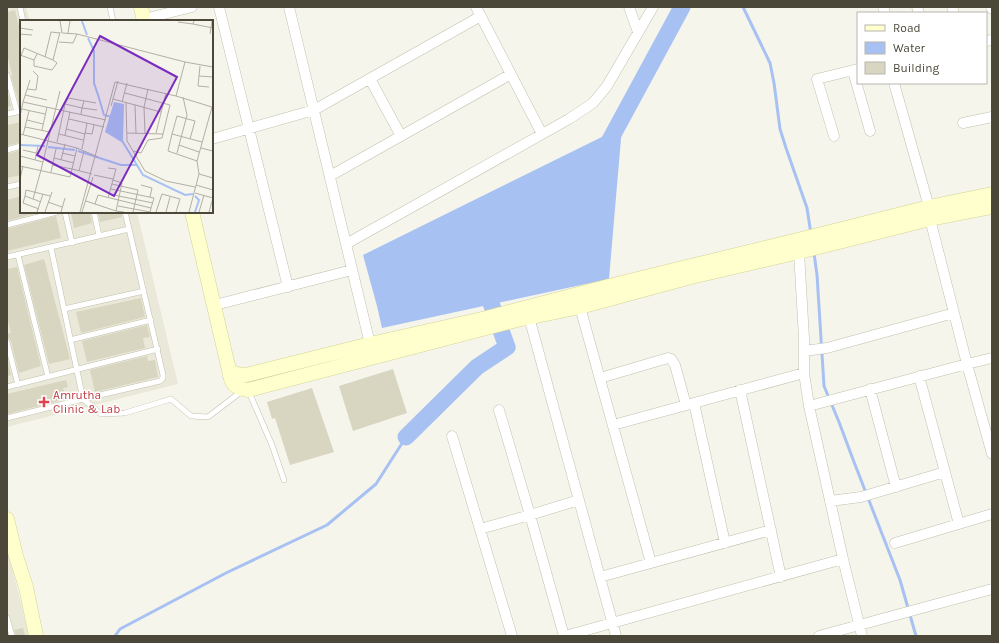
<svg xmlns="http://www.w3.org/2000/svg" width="999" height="643" viewBox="0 0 999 643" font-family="Karla,sans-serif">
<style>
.residential{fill:#eae9d9}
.water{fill:#a8c1f3}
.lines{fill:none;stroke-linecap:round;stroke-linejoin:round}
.stream{stroke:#a8c1f3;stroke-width:3}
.river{stroke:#a8c1f3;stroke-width:17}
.building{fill:#d8d5c0}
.lane-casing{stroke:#c2c0ad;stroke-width:6}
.street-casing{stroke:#c2c0ad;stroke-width:11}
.secondary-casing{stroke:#d3d398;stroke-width:15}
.lane{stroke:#fff;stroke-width:5}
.street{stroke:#fff;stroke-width:10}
.secondary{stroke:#feffcc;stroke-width:14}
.health-dot{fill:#e0444e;stroke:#fff;stroke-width:1.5}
.labels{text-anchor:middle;stroke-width:3;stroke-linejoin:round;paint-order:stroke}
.health-label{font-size:12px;fill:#be3a42;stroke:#fff;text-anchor:start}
.inset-river{fill:none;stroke:#a8c1f3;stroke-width:2}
.inset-road{fill:none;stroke:#b2b0a4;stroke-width:1}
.view{fill:#7b2cbf;fill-opacity:0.15;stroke:#7b2cbf;stroke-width:2}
.inset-edge{fill:none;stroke:#4b4839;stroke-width:2}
</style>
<rect width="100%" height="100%" fill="#f6f5ec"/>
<!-- residential -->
<path class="residential" d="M7,7h19l4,14h-9v191h116l41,172 -171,43z
M7,547l22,89h-22z"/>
<!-- water -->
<path class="water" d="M622,127l-13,152 -227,49 -5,-22 -14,-51z"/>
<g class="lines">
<!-- stream -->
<path class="stream" d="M743,7l27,56 4,20 6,46 6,19 21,60 4,26
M814,253l3,22 7,111 15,36 15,40 46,118 16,56
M115,636l5,-7 106,-56 101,-48 49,-41 30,-47"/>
<!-- river -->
<path class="river" d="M604,151l78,-144
M406,437l71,-70 30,-20 -23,-63"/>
</g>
<!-- building -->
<path class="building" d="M15,10l6,24v69l-2,1 -8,-28 1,-1 -5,-21v-42z
M7,90l4,16 -4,1z
M21,122v20l-14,4v-21z
M21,150v25l-14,3v-24z
M21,196v16h20l-34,9v-21z
M71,212h19l2,11 -18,5z
M98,212h23l1,5 -22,5z
M56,216l5,22 -54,13v-22z
M44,259l26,100 -21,5 -25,-99z
M17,267l24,99 -22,7 -8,-32 -1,-2 -3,-1v-4l4,-1 -4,-16v-48z
M141,298l4,19 -64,16 -5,-21z
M147,325l3,12 -7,1 2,10 -58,14 -5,-21z
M147,356l1,5 7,-1 3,17 -63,15 -5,-22z
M7,358l4,17 -4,1z
M393,369l14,44 -54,18 -14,-45z
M66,380l2,7 -5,1 3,11 -59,15v-20z
M312,388l22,64 -44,13 -15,-47 -3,1 -5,-17z
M23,628l2,8h-9l-2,-6z"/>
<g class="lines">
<!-- lane casing -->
<g class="lane-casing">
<path id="lane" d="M20,7l3,14
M110,7l3,14
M7,75l10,37
M7,114l14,-3
M7,150l14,-4
M7,187l14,-3
M65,212l7,31
M94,212l5,24
M125,212l4,17
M7,225l50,-13
M18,255l30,122
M7,257l122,-28 34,146v3l-3,3 -77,18 -32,-151
M64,309l80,-18
M70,340l81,-20
M7,342l11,43
M7,387l151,-38
M249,392l23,53 12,35
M7,418l76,-19 18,15 24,-1 46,-14 20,17 17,1 34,-26
M7,618l5,18"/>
</g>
<!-- street casing -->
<g class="street-casing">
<path id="street" d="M219,7l69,280
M289,7l81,337
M476,7l66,127
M629,7l9,25
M883,7l2,6
M917,7l2,6
M952,7l2,6
M991,7l1,2
M144,19l48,-12
M986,41l6,-1
M853,71l17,60
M370,79l31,57
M894,83l35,124
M963,123l29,-6
M834,136l-17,-57 41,-10
M212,139l102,-29 167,-94
M330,176l181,-102
M930,219l37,145 25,-6
M346,244l223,-125 24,-16 14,-17 46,-79
M797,247l2,5 5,86v35l5,33 34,153 19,77
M215,305l137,-35
M580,307l71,256
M529,317l87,319
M804,351l23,-3 127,-35
M919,376l40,148
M600,378l68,-20 3,1 4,6 11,40
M870,389l26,98
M740,390l41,187
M694,403l31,140
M809,406l158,-42 25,90
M613,425l191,-52
M452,436l60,200
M830,501l31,-4 84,-25
M480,529l50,-14 -31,-105
M895,543l97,-29
M600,577l171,-47
M564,636l-34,-121 49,-15
M565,636l278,-77
M819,636l173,-47"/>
</g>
<!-- secondary casing -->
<g class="secondary-casing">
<path id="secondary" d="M141,7l3,14
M192,212l37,158c2,14 5,18 19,20l269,-70 63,-13 111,-30 108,-25 131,-33 62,-12
M229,370l7,4 10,1 124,-31 112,-25 123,-32 225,-55 99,-25 63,-13
M7,519l9,37 10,31 10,49"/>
</g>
<!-- lane -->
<use href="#lane" class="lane"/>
<!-- street -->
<use href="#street" class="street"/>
<!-- secondary -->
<use href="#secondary" class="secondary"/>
</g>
<!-- markers -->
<path class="health-dot" d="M42 396h4v4h4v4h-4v4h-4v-4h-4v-4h4z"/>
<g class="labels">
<!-- health labels -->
<g class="health-label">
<text x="53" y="399">Amrutha<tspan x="53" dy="14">Clinic &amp; Lab</tspan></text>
</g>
</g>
<!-- overview -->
<g transform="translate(20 20)">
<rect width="193" height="193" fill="#f6f5ec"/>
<path d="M94,82l10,2 -1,39 -18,-11z" fill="#a8c1f3"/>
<path class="inset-river" d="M62,1l5,14M68,18l6,13v32l5,15M79,78l5,17 8,2M101,119l22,36 42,20 8,-1M0,125l25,1M28,127l27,3M58,131l43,14h17M175,192l4,-12 -4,-4"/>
<path class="inset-road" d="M40,1l2,12 15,1 108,28 -9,34 -61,-14 -35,130M174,1l-1,3 20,4M158,2l15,2M0,8l13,2M48,13l2,-12M0,14l12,1M190,14l2,-13M39,22l14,1 4,-9M0,35l14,5 3,-6M25,37l6,-25 9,1M0,38l4,-10 29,12 7,-28M14,40v6l18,4 5,-7 -4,-3M165,42l28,5M180,46l-2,20 11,1M179,56l14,1M7,69l9,1 2,-14 -5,-5M105,73l45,12 -8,33 -14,2 -7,13 -8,-2M5,75l22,5M156,76l36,11 -15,54 2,13 -10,38M93,79l48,13M64,81l-2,7 15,2M3,82l7,-22M102,82l5,-19M106,83l1,38 18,30 21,10 29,6M45,84l3,-6 28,5M115,85l1,28M91,86l7,-25M2,89l23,5M0,96l3,-14 83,18M49,99l35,8M7,100l16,4M5,107l25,5M46,109l19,5M22,110l5,-23M65,113l7,1 2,-9M107,113l36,1M125,113l-1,-26 4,-18M136,113l10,-40M0,114l57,14 21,9M39,114l24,6M152,114l5,-18 18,5 -5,18M3,115l6,-24M45,115l5,-23M37,122l8,-38 17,4 -1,6M159,125l20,7M181,128l12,3M62,129l5,-26M3,130l13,3M42,133l13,3M157,133l10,-38 -4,-18M0,136l23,6M34,138l20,5M15,140l3,-14M41,140l4,-16M177,141l-29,-10 4,-17 30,8M32,145l20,4 5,-21M0,146l50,11 2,-8 20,5M88,148l8,1 -8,29M21,150l19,-79M21,150l-8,29 8,3M59,151l5,-20M31,152l5,-23M179,154l14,4M74,155l19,4M0,159l3,-13M93,160l9,3 -6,28 8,1M92,164l26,6 -5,22M121,165l11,3 -2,9M176,165l17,5M91,169l43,9 -3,10M175,173l18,5M89,174l44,9M5,176l1,-6 24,6M13,179l-8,-3 -2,7 16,6M66,181l30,10M28,182l14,5M75,184l3,-9 53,13 -1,4M98,186l32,6M17,192l6,-18M25,192l7,-20M41,192l4,-14M62,192l11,-35M136,192l6,-18 18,5 -4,13M146,192l4,-15M179,192l5,-17M189,192l4,-14"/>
<path class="view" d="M80,16l77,41 -63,119 -77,-41z"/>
<rect width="193" height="193" class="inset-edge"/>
</g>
<!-- border -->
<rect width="999" height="643" fill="none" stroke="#4b4839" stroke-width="16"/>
<!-- legend -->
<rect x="857" y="12" width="130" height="72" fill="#ffffff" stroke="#b7b6b0"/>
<rect x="865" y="25" width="20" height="6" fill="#feffcc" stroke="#b7b6b0"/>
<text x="893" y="32" font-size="12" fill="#4b4839">Road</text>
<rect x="865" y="42" width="20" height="12" fill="#a8c1f3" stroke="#b7b6b0"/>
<text x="893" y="52" font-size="12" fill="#4b4839">Water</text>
<rect x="865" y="62" width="20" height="12" fill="#d8d5c0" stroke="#b7b6b0"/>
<text x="893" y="72" font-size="12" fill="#4b4839">Building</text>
</svg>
